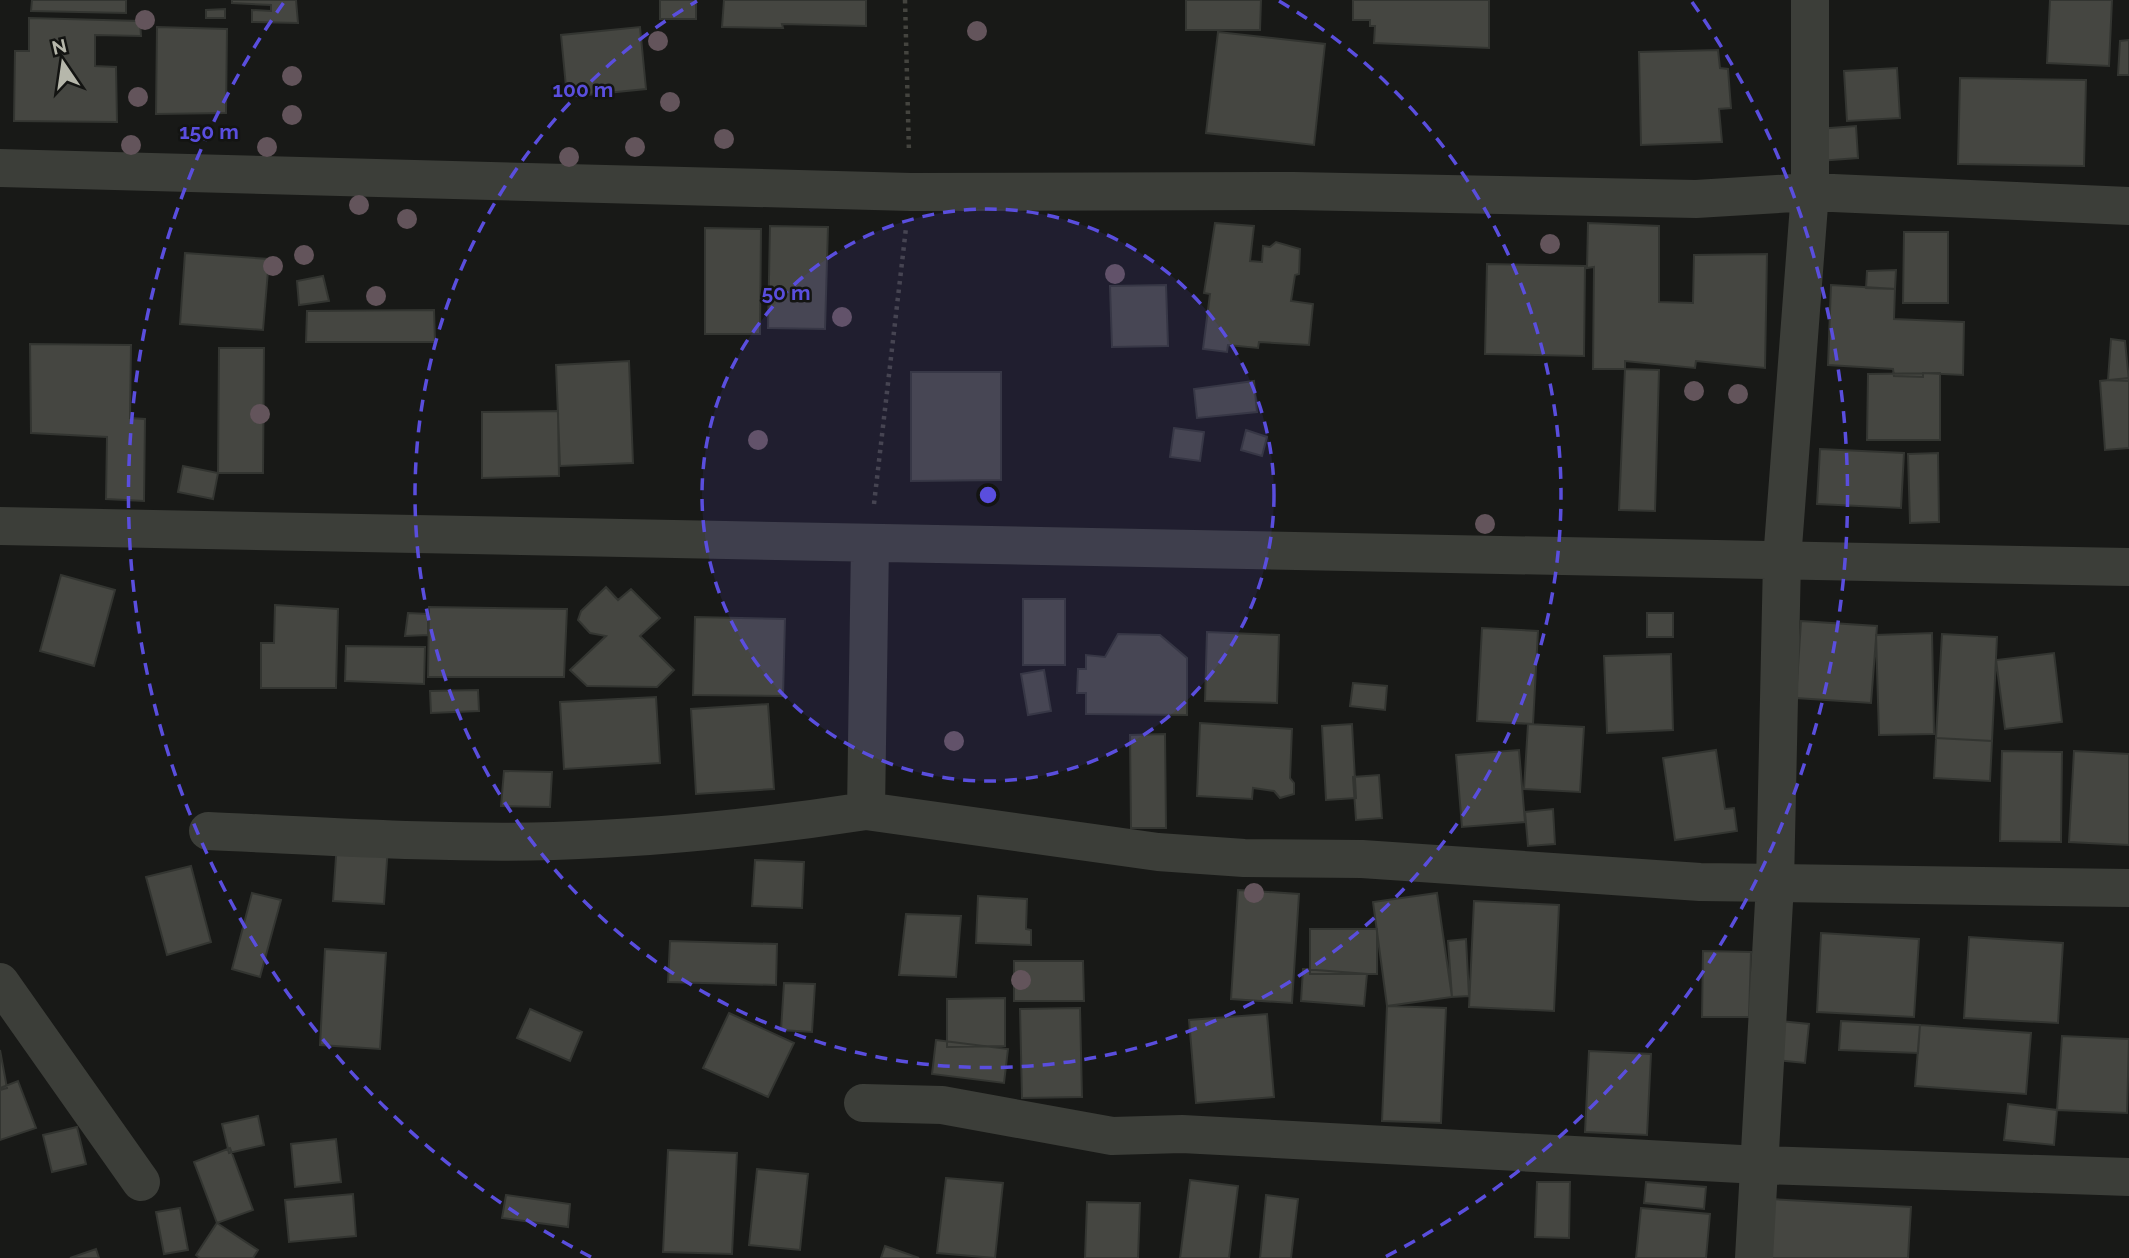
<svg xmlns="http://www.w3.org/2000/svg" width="2129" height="1258" viewBox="0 0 2129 1258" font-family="Raleway,sans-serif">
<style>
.building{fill:#454641;stroke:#333531;stroke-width:2}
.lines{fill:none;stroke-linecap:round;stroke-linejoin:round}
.path{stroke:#44443f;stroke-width:4.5;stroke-dasharray:3.5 5;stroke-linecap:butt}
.street{stroke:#3c3e39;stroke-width:38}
.tree{fill:#63545b}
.ring{fill:none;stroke:#5a4ede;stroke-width:3.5;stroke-dasharray:12 9}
.centre{fill:#5a4ede;stroke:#131412;stroke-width:3.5}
.ring-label{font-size:21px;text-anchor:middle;font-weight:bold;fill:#5a4ede;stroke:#131412;stroke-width:5;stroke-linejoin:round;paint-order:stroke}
</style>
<rect width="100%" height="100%" fill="#181917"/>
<!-- building -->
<path class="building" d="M32,0h94v13l-95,-2z
M232,0h64l2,23 -46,-1v-12l19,1v-6l-39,-2z
M660,0h36v19h-36z
M724,0h142v26l-84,-2 1,4 -61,-1z
M1186,0h75l-1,30h-74z
M1353,0h136v48l-115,-5 1,-17h-5v-6h-17z
M2050,0h62l-3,66 -62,-3z
M225,9v9h-19v-8z
M29,18l111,3 1,15 -46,-1v31l21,1 1,55 -103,-1 1,-70h14z
M157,27l70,2 -1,84 -70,1z
M640,27l6,62 -79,8 -6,-62z
M1218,32l107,12 -11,101 -108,-12z
M2129,40v35h-11l2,-34z
M1718,50l2,18 8,1 3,39 -12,1 3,33 -81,3 -2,-93z
M1897,68l3,50 -53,3 -3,-50z
M1960,78l126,2 -2,86 -126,-2z
M1856,126l2,32 -39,3 -2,-32z
M1215,223l39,3 -4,35 12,1 1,-16 7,1 6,-5 24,7 -1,25 -4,1 -4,26 22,3 -4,41 -50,-3 -1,6 -30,-3 -1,7 -24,-3 7,-55 -6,-1z
M1588,223l71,3v76l34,1 1,-48 73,-1 -2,114 -69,-7 -1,7 -70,-7v8h-32l1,-102 -7,1z
M770,226l58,1 -3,102 -57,-1z
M705,228l56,1 -1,105h-55z
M1904,232h44v71h-45z
M185,253l84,6 -6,71 -83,-6z
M1487,264l98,2 -1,90 -99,-2z
M1896,270l-1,19 -29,-1 1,-17z
M323,276l6,25 -30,4 -2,-24z
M1166,285l2,61 -56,1 -2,-61z
M1831,285l64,4 -1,30 70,3 -1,53 -40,-2v4l-29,-1 -1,-7 -65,-4z
M434,310l1,32h-129l1,-31z
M2111,339l14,2 4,40 -21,-1z
M30,344l101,1 -1,73 15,1 -1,82 -38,-2 1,-62 -76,-4z
M219,348h45l-1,125h-45z
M629,361l4,102 -73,3 -4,-101z
M1625,369l34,1 -4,141 -36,-1z
M911,372h90v108l-90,1z
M1940,373v67h-73l1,-66z
M2129,378v70l-24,2 -5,-69z
M1254,381l3,31 -60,6 -3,-29z
M558,411l1,65 -77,2v-66z
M1174,428l30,4 -4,29 -30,-4z
M1246,430l21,7 -5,19 -21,-6z
M1820,449l84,4 -3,55 -84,-4z
M1938,453l1,69 -29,1 -2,-69z
M183,466l35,7 -5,26 -35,-7z
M61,575l54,15 -21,76 -54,-15z
M606,587l12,13 13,-11 29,29 -20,18 34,34 -17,17 -70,-1 -17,-16 36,-34 -16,-3 -12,-13 3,-9z
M1023,599h42v66h-42z
M275,605l63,4 -2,79h-75v-45h13z
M429,607l138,2 -3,68h-136z
M408,613l20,1v21l-23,1z
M1647,613h26v24h-26z
M695,617l90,2 -2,77 -90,-1z
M1801,621l76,5 -6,77 -75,-5z
M1482,628l56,3 -5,93 -56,-3z
M1207,632l72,3 -2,68 -72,-2z
M1932,633l2,101 -55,1 -3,-100z
M1118,634l42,1 27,23v57l-101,-1v-21h-9l1,-24h8v-14l19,2z
M1942,634l55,3 -5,104 -56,-3z
M346,646l79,1 -1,37 -79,-3z
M2054,653l8,69 -57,7 -9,-69z
M1671,654l2,76 -66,3 -3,-77z
M1044,670l7,41 -23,4 -7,-41z
M1353,683l34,3 -2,24 -35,-4z
M478,690l1,21 -48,2 -1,-22z
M656,697l4,66 -96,6 -4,-67z
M768,704l6,85 -78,5 -5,-85z
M1200,723l92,6 -2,49 4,5v11l-14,4 -6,-7 -21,-3 -1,11 -55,-3z
M1352,724l4,74 -30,2 -4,-74z
M1528,724l56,3 -4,65 -56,-3z
M1165,734l1,94h-35l-1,-93z
M1936,738l56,3 -2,40 -56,-3z
M1519,750l6,72 -63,5 -6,-72z
M1716,750l9,59 9,-1 3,23 -62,9 -12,-82z
M2002,751l60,1 -1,90 -61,-1z
M2074,751l55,3v91l-60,-3z
M504,771l48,1 -2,35 -49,-1z
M1379,775l3,43 -26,2 -3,-43z
M1553,809l2,35 -27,2 -3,-34z
M337,842l51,4 -4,58 -51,-3z
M755,860l49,2 -2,46 -50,-2z
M191,866l20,76 -44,13 -21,-78z
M1238,890l61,4 -7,109 -61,-4z
M252,893l29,7 -21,77 -28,-8z
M1437,893l15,104 -65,9 -14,-104z
M978,896l49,3 -1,30 5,1v15l-55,-2z
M1474,901l85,4 -5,106 -85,-4z
M906,914l55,2 -5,61 -57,-2z
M1310,929h67v45h-67z
M1821,933l98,6 -5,78 -97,-5z
M1969,937l94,6 -5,80 -94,-5z
M1466,939l3,57 -17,1 -4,-56z
M670,941l107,3 -1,41 -108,-3z
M325,949l61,4 -6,96 -60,-4z
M1703,951l48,1 -2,65h-47z
M1014,961h69l1,40h-70z
M1303,969l64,5 -3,32 -63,-5z
M784,983l31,1 -3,48 -31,-2z
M1005,998v48l-58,1v-48z
M1387,1006l59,2 -5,115 -59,-2z
M1080,1008l2,89 -60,1 -2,-89z
M530,1009l52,23 -12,29 -53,-23z
M729,1013l65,30 -26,54 -65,-29z
M1267,1014l7,83 -78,6 -7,-83z
M1780,1021l29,3 -4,39 -29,-3z
M1841,1021l79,4 -2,28 -79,-3z
M1920,1025l111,8 -5,61 -111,-8z
M2062,1036l67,3 -2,74 -70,-3z
M936,1040l72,9 -4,34 -72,-9z
M0,1050l7,38 -7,2z
M1589,1051l62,3 -4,81 -62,-3z
M18,1081l18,47 -36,12v-52z
M2008,1104l49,6 -3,35 -50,-5z
M258,1116l6,29 -35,8 -7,-29z
M77,1127l9,37 -34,8 -9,-37z
M336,1139l5,43 -46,5 -4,-43z
M230,1148l23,62 -36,13 -23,-61z
M668,1150l69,3 -5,101 -69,-2z
M757,1169l51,5 -8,76 -51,-5z
M946,1178l57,5 -8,75 -58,-5z
M1190,1180l48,6 -9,72h-49z
M1537,1182h33l-1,56 -34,-1z
M1646,1182l60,5 -2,22 -60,-6z
M353,1194l3,42 -67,6 -4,-42z
M506,1195l64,9 -2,23 -66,-9z
M1266,1195l32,4 -7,59h-31z
M1770,1199l141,8 -3,51h-141z
M1087,1202l53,1 -2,55h-53z
M180,1208l8,42 -24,4 -8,-42z
M1641,1208l69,6 -4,44h-70z
M217,1223l41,27 -5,8h-53l-4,-3z
M885,1246l34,12h-38z
M96,1249l3,9h-29z"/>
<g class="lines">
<!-- path -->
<path class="path" d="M905,0l4,153
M874,504l32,-276"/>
<!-- street -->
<path class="street" d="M0,168l911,24 383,-1 402,8 114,-7 319,14
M0,526l2129,41
M870,543l-4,268 292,41 86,6 118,1 338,23 429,6
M208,831c115,5 230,13 346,10 105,-3 208,-14 312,-30
M0,982l141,200
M863,1103l79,2 170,31 70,-2 577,31 370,12
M1754,1258l21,-374 7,-324 28,-368v-192"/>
</g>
<!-- trees -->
<g class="tree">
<circle cx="145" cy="20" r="10"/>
<circle cx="977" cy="31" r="10"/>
<circle cx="658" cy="41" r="10"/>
<circle cx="292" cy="76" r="10"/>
<circle cx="138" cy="97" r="10"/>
<circle cx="670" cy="102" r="10"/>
<circle cx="292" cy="115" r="10"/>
<circle cx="724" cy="139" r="10"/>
<circle cx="131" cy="145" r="10"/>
<circle cx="267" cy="147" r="10"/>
<circle cx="635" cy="147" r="10"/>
<circle cx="569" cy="157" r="10"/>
<circle cx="359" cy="205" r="10"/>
<circle cx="407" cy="219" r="10"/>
<circle cx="1550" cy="244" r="10"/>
<circle cx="304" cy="255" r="10"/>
<circle cx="273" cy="266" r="10"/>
<circle cx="1115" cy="274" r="10"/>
<circle cx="376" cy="296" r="10"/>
<circle cx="842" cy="317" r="10"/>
<circle cx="1694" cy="391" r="10"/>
<circle cx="1738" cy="394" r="10"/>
<circle cx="260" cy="414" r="10"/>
<circle cx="758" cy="440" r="10"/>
<circle cx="1485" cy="524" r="10"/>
<circle cx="954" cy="741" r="10"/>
<circle cx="1254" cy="893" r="10"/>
<circle cx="1021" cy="980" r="10"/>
</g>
<!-- distance rings -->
<circle cx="988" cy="495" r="286" fill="#5a4ede" fill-opacity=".12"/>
<g class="ring">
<circle cx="988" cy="495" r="286"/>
<path d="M1279 1A573 573 0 1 1 697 1"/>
<path d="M591 1257A859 859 0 0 1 284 2M1692 2A859 859 0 0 1 1385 1257"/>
</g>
<circle cx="988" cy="495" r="10" class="centre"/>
<g class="ring-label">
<text x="583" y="97">100 m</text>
<text x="209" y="139">150 m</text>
<text x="786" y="300">50 m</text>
</g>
<!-- north arrow -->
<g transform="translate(63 63) rotate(347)" stroke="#131412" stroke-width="5" paint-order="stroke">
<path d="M0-5L12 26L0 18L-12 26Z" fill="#b6b7ab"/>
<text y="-10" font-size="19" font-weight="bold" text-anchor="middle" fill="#b6b7ab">N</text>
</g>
</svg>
